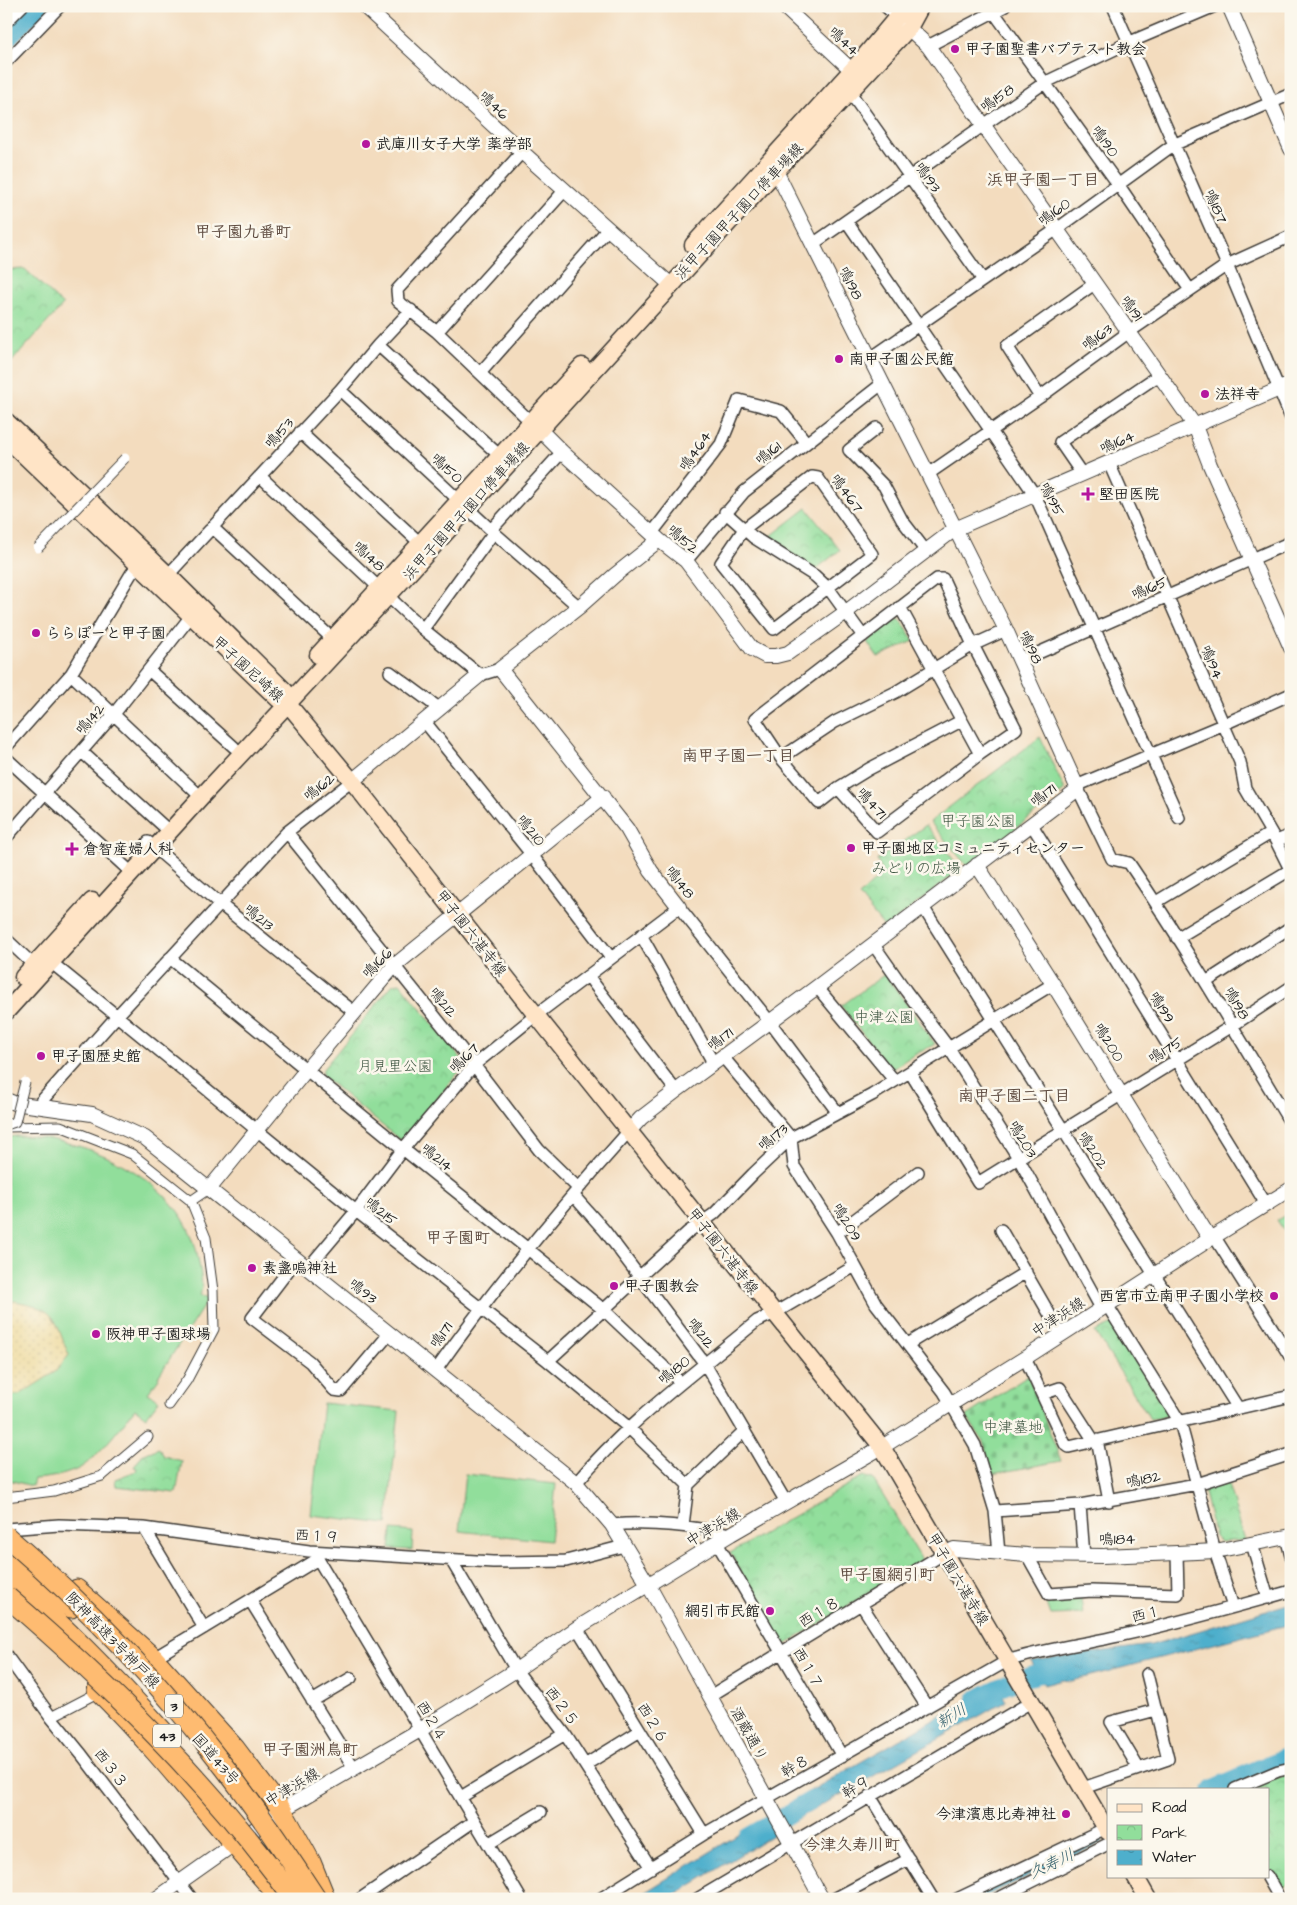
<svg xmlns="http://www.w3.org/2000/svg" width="1297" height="1905" viewBox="0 0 1297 1905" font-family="'Architects Daughter','Klee One',sans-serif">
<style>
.grass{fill:#91de9b;stroke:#567d5c}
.sand{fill:url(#sand-dots);stroke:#857b5d}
.cemetery{fill:url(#cemetery-stones);stroke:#567d5c}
.park{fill:url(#park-crowns);stroke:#567d5c}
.water{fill:url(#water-ripples);stroke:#356674}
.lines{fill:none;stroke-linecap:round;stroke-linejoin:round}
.river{stroke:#4eafcc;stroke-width:19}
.pedestrian-casing{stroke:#3c3934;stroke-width:11}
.minor-casing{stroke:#3c3934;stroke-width:14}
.tertiary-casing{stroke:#3c3934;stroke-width:16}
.secondary-casing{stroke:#3c3934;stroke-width:19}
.trunk-casing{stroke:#3c3934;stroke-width:21}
.pedestrian{stroke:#fff;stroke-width:9}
.minor{stroke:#fff;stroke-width:11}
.tertiary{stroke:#fff;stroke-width:14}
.secondary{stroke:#ffe4c6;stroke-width:16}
.trunk{stroke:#febb71;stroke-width:19}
.pedestrian-bridge-casing{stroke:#3c3934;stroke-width:11;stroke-linecap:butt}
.motorway-bridge-casing{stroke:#3c3934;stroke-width:22;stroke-linecap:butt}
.pedestrian-bridge{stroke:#fff;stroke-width:9}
.motorway-bridge{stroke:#febb71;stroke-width:20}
.poi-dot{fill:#b5179e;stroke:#fbf7ec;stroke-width:2}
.labels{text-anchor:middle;stroke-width:5;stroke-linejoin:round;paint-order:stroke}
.shield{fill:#fbf7ec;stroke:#5f5e5a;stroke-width:1}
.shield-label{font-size:14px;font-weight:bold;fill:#1c1c1c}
.street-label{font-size:15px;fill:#1c1c1c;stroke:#fbf7ec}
.poi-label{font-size:15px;font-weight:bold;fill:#1c1c1c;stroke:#fbf7ec;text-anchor:start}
.park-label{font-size:15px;fill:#3f5642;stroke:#fbf7ec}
.neighbourhood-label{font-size:16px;font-weight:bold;fill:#5d4a3f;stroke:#fbf7ec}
.water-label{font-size:16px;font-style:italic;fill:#325e6b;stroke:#fbf7ec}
</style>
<defs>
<pattern id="sand-dots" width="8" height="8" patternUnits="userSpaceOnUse" patternTransform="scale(1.25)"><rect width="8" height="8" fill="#eeda9e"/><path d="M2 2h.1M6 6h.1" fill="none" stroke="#ccba88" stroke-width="1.8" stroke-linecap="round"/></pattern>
<pattern id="cemetery-stones" width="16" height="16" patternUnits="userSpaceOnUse" patternTransform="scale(1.25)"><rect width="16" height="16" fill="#91de9b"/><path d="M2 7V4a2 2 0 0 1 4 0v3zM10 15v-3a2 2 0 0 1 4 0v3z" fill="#7cbe85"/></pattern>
<pattern id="park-crowns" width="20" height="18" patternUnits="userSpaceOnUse" patternTransform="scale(1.25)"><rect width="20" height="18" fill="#91de9b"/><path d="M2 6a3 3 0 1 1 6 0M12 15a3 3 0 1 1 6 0" fill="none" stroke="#7cbe85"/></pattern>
<pattern id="water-ripples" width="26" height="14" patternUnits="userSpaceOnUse" patternTransform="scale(1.25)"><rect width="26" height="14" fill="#4eafcc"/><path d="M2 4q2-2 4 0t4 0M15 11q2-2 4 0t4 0" fill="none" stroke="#408ea5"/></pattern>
</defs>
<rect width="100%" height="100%" fill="#fbf7ec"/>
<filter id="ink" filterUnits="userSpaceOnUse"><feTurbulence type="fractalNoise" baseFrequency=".02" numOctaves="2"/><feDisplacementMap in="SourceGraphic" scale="10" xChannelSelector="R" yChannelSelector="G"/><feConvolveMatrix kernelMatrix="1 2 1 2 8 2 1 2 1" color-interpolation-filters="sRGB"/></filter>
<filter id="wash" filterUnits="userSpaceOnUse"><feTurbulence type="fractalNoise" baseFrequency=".0096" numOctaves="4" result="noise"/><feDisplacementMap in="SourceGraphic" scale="20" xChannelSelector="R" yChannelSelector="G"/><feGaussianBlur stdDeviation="1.12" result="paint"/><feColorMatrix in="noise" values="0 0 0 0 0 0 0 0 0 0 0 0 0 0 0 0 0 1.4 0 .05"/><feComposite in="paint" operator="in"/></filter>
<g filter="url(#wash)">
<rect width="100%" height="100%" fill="#f3dcbe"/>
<!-- grass -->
<path class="grass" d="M18,1136c70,1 167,45 180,122 2,11 6,27 2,38l8,3 -50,78 1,1 -11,15 11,7 -13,17 -11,-8c-14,17 -40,53 -59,61 -14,6 -28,8 -42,9l-2,7 -23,-6 1,-4 -4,-1v-338z
M1291,1212v29l-14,-21z
M323,1403l76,8 -12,113 -76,-9z
M465,1474l91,10 -6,57 -91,-10z
M392,1530l21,2 -1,18 -22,-1z"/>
<!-- sand -->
<path class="sand" d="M14,1301c46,8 39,18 55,54l-14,17 -36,23h-13v-92z"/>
<!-- cemetery -->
<path class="cemetery" d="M1028,1376l33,85 -69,13 -9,-33 -17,-25z"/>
<!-- park -->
<path class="park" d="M25,269l38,36 -57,63v-98z
M807,508l33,42 -25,20 -48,-31z
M898,619l3,1 13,21 -36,16 -11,-15 26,-22z
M1040,737l25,53 -98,76 -37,-44z
M926,825l35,44 -76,59 -26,-32 24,-23 -6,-13z
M885,974l50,70 -28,15 -16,11 -50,-64z
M400,983l63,78 -1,7 -56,70 -6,2 -78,-64 1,-7 70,-85z
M1113,1324l57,91 -11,3 -9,1 -55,-87z
M159,1448l5,8 18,5 -6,32 -60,-7 -1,-7 21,-8 1,-3 -3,-1 8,-12z
M863,1476l10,3 49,81 -137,85 -4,-3 -51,-89z
M1227,1481l18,59 -25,2 -5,-5 -11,-44 2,-5z
M1081,1597l2,17 -32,1 -5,-14z
M1291,1774v109l-9,5 -14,-23v-76h-18l25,-11z"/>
<!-- water -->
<path class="water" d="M1291,1603v21l-220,57 -8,-1 -19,5 -13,-24 120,-16z
M996,1684l10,17 -212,120 -8,-16z
M765,1818l9,16 -106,65h-34z
M1100,1837l3,5 -124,57h-13z"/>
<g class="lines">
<!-- river -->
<path class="river" d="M6,39l33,-33
M976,1700c27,-16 56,-26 86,-31
M1213,1789l78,-34
M747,1838l65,-38"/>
</g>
</g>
<g filter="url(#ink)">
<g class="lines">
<!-- pedestrian casing -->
<g class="pedestrian-casing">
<path id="pedestrian" d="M6,1127l54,-1 72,28 59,47 15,37 7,53 1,38 -27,51 -18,25
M191,1201l19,-13
M6,1497l48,-6 48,-15 46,-39
M51,1717l48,-25"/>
</g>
<!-- minor casing -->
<g class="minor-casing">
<path id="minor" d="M885,6l12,11
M1113,6l114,259 64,153
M993,11l125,173 72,106
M6,22l16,-16
M928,46l77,-40
M6,62l54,-56
M849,91l134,189
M522,152l-125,138 1,11 39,31 94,90
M847,222l188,273 144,323
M813,244l231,-161 86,-41 85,-36
M437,332l128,-142
M378,345l122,111
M871,358l186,-129 116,-84 118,-51
M481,372l127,-143
M340,390l151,140 88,77
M1040,397l-33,-51 87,-62
M877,428l-28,22 35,36 18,34 23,30
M300,432l120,111
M1109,463l131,299 5,26 31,53 15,30
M928,474l112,-77 89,-65 98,-67 64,-29
M1082,474l-22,-32 99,-67
M260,476l163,153 57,46 20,-6
M812,477l6,1 54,76 -98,75 -53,-66 23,-34z
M725,512l28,25 62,39 14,13 34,47
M212,527l126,117
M491,530l71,-78
M652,533l69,-89 18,-44 42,11 25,31
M686,561l58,-69 139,-109
M168,575l172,-185 38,-45 33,-35
M900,607l80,147
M423,629l71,-97
M1020,661l271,-119
M149,670l85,77
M390,672l50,37
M71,674l130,123
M425,722l107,133 79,103
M6,747l65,-73 60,-100 7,-9
M82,752l88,80
M6,758l127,116
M781,758l54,-36 61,-30 77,-47 43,84 -36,25 -103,78 -39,-44 -19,15 -38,-45 -26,-39 182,-140h6l30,66 33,-15
M1076,786l146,-61 69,-31
M838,788l31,-19 92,-48
M1078,789l34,70 17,4c58,85 109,173 162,261
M1032,825l234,379
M287,832l187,233 65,85 39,38
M6,838l108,-124 77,-98
M1276,841l15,-6
M148,842l72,62 134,108
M1156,902l115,-69
M923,907c104,168 211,333 315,501
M641,935l73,129
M1177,938l113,-68
M6,939l33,31
M873,944l33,47 43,57 70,111 82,149
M170,958l233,191 201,161 77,73
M52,963l304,248 192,150 80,66 60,58
M588,976l88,115
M1206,982l85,-55
M817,987l77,93
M723,1057l68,81 3,28 43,67 39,71 68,88 31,53 20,66 4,42
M910,1072l68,111 254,-157 59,-39
M38,1105l79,-89 170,-184 65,-51
M573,1195l32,36 100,133 81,138
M1001,1230l60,104
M837,1233l81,-61
M1214,1236l77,122
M297,1259l-45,59 58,44 24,28 7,1 49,-58
M308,1268l48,-57 47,-62 71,-84 62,-50 143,-108 91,115 68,91
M1107,1305l73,117 35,129 18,56
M908,1344l118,-72
M1025,1358l40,86 4,3 222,-51
M548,1361l140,-129 26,-18 39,-40 38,-36 81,-43 181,-111
M436,1370c60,-85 123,-161 193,-239
M1042,1394l18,-6 34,53
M1097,1440l12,61
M576,1483c53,-63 118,-109 181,-162l16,-7 82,-48
M1080,1505l4,51
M995,1511l85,-6 117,-21 94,-30
M612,1525c41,-4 80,2 119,9
M683,1525l5,-40 56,-54
M144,1528l60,100
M6,1529l53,-4 85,3 165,23 184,11 73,-1 58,-15
M1286,1537l5,19
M717,1543l125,213
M1252,1544l16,54
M1027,1555l22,39 43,-3 86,3 -1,-41
M318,1559l203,340
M451,1560l65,110 49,64 86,134
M250,1600l104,168
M861,1604l66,103
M577,1628l127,206
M6,1655l45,62 31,38 110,144
M154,1658l164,-99
M710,1696l233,-142
M312,1701l39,-23
M585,1765l55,-34
M1139,1769l-28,-47 45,-12
M1083,1788l85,-29 -21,-85
M1235,1789l43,-18 13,-3
M870,1796l63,103
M461,1797l104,-63
M488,1844l53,-32
M1267,1876l13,23
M360,1899l114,-78
M600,1899l104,-65 303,-173c38,-12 78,-17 116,-26 57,-13 112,-28 168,-44
M697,1899l334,-197
M834,1899l75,-40
M957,1899l149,-71
M997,1899l111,-55"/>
</g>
<!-- tertiary casing -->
<g class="tertiary-casing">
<path id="tertiary" d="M364,6l158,146 149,133
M783,6l76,71
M1229,6l62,143
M902,22l26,24 267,380 15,39 81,183
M532,422l30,30 97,88 27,21 66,88 13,7h11l12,-3 58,-41 109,-83 336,-145
M659,540l-44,35 -36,32 -79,62 127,160 24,42 28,36
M352,781l128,-106
M977,865l76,119 157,255
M6,1100l8,3 78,11 53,24 431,345 36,42 37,61 173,313
M629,1131l12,-13 35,-27 141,-104 261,-198 -72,-159 -230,-459 -7,-6
M210,1188l97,-119 87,-103 209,-169
M943,1554l11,-5 73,6 75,1 75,-3 38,-2 76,-15
M156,1899l126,-89 138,-80 96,-60 61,-42 154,-94 151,-87 143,-89 185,-119 81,-50"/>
</g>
<!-- secondary casing -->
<g class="secondary-casing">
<path id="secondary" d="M693,245l169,-186 35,-42 12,-11
M6,421l162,154 117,116 3,13
M6,438l272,261 10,5 64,77 184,234 346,432 226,385
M318,655l264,-289
M23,977l69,-76
M6,1012l195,-215 187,-201 388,-425 133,-143 12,-22
M1135,1876l13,23"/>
</g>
<!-- trunk casing -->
<g class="trunk-casing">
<path id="trunk" d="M6,1551l65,57
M6,1575c57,49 109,102 159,158
M77,1589l77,69 81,90 47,62 29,52 15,37
M97,1690c66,65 122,140 184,209"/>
</g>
<!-- pedestrian -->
<use href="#pedestrian" class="pedestrian"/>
<!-- minor -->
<use href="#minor" class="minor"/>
<!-- tertiary -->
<use href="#tertiary" class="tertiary"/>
<!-- secondary -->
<use href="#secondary" class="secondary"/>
<!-- trunk -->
<use href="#trunk" class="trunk"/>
<!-- pedestrian-bridge casing -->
<g class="pedestrian-bridge-casing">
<path id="pedestrian-bridge" d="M38,548l87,-90
M6,1125l9,-3 10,-40"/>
</g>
<!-- motorway-bridge casing -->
<g class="motorway-bridge-casing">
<path id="motorway-bridge" d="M6,1536c79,68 155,148 219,232 32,42 62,86 91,131
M6,1596c106,91 206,189 288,303"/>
</g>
<!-- pedestrian-bridge -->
<use href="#pedestrian-bridge" class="pedestrian-bridge"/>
<!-- motorway-bridge -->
<use href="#motorway-bridge" class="motorway-bridge"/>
</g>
</g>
<!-- markers -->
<g class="poi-dot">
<circle cx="955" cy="49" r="5"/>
<circle cx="366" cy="144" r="5"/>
<circle cx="839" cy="359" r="5"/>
<circle cx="1205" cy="394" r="5"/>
<path d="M1085.5 486.5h5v5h5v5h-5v5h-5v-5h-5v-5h5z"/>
<circle cx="36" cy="633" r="5"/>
<circle cx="851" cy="848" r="5"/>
<path d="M69.5 841.5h5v5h5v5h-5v5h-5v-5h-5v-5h5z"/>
<circle cx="41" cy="1056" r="5"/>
<circle cx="252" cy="1268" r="5"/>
<circle cx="614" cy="1286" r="5"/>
<circle cx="1274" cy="1296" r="5"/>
<circle cx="96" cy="1334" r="5"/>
<circle cx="770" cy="1611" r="5"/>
<circle cx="1066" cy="1814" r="5"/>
</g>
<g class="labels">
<!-- shield labels -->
<g class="shield">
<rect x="165" y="1694.5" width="18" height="23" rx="4"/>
<rect x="153" y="1724.5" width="28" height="23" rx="4"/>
</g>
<g class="shield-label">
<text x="174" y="1711">3</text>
<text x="167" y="1741">43</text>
</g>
<!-- street labels -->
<g class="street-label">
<text transform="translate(844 41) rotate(43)" y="5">鳴44</text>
<text transform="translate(997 98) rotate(-35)" y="5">鳴158</text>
<text transform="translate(494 105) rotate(43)" y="5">鳴46</text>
<text transform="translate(1105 141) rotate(54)" y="5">鳴190</text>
<text transform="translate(928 177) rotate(54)" y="5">鳴193</text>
<text transform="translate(1216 206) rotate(66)" y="5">鳴187</text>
<text transform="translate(739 211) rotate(-47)" y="5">浜甲子園甲子園口停車場線</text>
<text transform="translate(1054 212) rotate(-36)" y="5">鳴160</text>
<text transform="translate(851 283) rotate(63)" y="5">鳴198</text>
<text transform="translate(1132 308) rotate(55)" y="5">鳴191</text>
<text transform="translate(1097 337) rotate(-36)" y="5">鳴163</text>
<text transform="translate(279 433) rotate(-48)" y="5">鳴153</text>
<text transform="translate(1117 442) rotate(-23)" y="5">鳴164</text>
<text transform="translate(695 451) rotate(-55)" y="5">鳴464</text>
<text transform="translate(768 453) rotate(-39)" y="5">鳴161</text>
<text transform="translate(447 468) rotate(42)" y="5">鳴150</text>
<text transform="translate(847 493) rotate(54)" y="5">鳴467</text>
<text transform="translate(1052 499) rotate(63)" y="5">鳴195</text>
<text transform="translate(466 511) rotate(-48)" y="5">浜甲子園甲子園口停車場線</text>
<text transform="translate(683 539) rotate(42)" y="5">鳴152</text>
<text transform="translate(369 556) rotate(43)" y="5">鳴148</text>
<text transform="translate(1149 588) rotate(-23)" y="5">鳴165</text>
<text transform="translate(1031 647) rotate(65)" y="5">鳴198</text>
<text transform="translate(1212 662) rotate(67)" y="5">鳴194</text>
<text transform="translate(248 669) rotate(42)" y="5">甲子園尼崎線</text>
<text transform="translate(90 719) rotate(-49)" y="5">鳴142</text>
<text transform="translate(319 787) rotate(-38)" y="5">鳴162</text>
<text transform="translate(1043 795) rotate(-37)" y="5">鳴171</text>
<text transform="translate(872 803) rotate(48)" y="5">鳴471</text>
<text transform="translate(531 830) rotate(51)" y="5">鳴210</text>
<text transform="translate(680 882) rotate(52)" y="5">鳴148</text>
<text transform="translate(259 917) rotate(39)" y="5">鳴213</text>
<text transform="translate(471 933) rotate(52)" y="5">甲子園六湛寺線</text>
<text transform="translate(377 963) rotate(-45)" y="5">鳴166</text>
<text transform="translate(443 1002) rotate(51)" y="5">鳴212</text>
<text transform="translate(1237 1003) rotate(60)" y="5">鳴198</text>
<text transform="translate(1162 1007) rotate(58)" y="5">鳴199</text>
<text transform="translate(720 1039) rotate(-37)" y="5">鳴171</text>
<text transform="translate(1109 1042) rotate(58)" y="5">鳴200</text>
<text transform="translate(1165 1050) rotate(-32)" y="5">鳴175</text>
<text transform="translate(464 1058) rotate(-45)" y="5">鳴167</text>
<text transform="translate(773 1137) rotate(-39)" y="5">鳴173</text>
<text transform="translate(1023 1139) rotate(59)" y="5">鳴203</text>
<text transform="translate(1093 1150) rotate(57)" y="5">鳴202</text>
<text transform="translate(437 1157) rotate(39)" y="5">鳴214</text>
<text transform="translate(381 1211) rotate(38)" y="5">鳴215</text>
<text transform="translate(847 1222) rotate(59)" y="5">鳴209</text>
<text transform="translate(723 1251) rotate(52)" y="5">甲子園六湛寺線</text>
<text transform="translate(363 1291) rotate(38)" y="5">鳴93</text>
<text transform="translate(1058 1317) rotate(-33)" y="5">中津浜線</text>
<text transform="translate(701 1333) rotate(53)" y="5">鳴212</text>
<text transform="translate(441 1335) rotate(-55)" y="5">鳴171</text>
<text transform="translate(674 1370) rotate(-39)" y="5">鳴180</text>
<text transform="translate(1143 1479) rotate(-11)" y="5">鳴182</text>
<text transform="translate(713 1527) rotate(-31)" y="5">中津浜線</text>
<text transform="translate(317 1536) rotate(4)" y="5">西１９</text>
<text transform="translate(1117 1539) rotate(-1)" y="5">鳴184</text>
<text transform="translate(958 1579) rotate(59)" y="5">甲子園六湛寺線</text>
<text transform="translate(819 1612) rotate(-31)" y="5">西１８</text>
<text transform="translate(1146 1614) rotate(-13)" y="5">西１</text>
<text transform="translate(113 1640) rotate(46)" y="5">阪神高速3号神戸線</text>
<text transform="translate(808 1668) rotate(60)" y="5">西１７</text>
<text transform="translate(562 1706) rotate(53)" y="5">西２５</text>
<text transform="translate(432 1721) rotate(59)" y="5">西２４</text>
<text transform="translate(653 1723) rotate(58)" y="5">西２６</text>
<text transform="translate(749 1734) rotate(61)" y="5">酒蔵通り</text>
<text transform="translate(216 1759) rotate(49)" y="5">国道43号</text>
<text transform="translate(795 1766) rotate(-30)" y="5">幹８</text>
<text transform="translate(111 1768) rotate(53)" y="5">西３３</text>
<text transform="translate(292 1787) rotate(-31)" y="5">中津浜線</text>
<text transform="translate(856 1787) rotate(-30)" y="5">幹９</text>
</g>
<!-- poi labels -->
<g class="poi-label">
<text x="965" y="54">甲子園聖書バプテスト教会</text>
<text x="376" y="149">武庫川女子大学 薬学部</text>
<text x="849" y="364">南甲子園公民館</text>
<text x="1215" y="399">法祥寺</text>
<text x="1099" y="499">堅田医院</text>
<text x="46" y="638">ららぽーと甲子園</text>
<text x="861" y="853">甲子園地区コミュニティセンター</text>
<text x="83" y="854">倉智産婦人科</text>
<text x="51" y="1061">甲子園歴史館</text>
<text x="262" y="1273">素盞嗚神社</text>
<text x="624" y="1291">甲子園教会</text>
<text x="1264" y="1301" text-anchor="end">西宮市立南甲子園小学校</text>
<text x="106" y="1339">阪神甲子園球場</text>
<text x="760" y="1616" text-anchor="end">網引市民館</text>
<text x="1056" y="1819" text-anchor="end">今津濱恵比寿神社</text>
</g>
<!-- park labels -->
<g class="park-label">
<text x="978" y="826">甲子園公園</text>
<text x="916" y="873">みどりの広場</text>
<text x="884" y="1022">中津公園</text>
<text x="395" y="1071">月見里公園</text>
<text x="1013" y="1432">中津墓地</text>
</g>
<!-- neighbourhood labels -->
<g class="neighbourhood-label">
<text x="1043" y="185">浜甲子園一丁目</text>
<text x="243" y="237">甲子園九番町</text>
<text x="738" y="761">南甲子園一丁目</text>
<text x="1014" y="1101">南甲子園二丁目</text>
<text x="458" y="1243">甲子園町</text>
<text x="887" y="1580">甲子園網引町</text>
<text x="310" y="1755">甲子園洲鳥町</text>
<text x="852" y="1850">今津久寿川町</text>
</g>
<!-- water labels -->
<g class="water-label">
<text transform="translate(951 1715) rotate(-31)" y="6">新川</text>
<text transform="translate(1051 1863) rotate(-25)" y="6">久寿川</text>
</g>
</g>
<!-- margin -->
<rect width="1297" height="1905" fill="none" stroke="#fbf7ec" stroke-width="25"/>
<!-- legend -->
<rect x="1107" y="1788" width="162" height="90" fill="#fbf7ec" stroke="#a29f99"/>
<rect x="1117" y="1804" width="25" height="8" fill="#ffe4c6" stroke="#a29f99"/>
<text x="1152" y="1812" font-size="15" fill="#1c1c1c">Road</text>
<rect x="1117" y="1825" width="25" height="15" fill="url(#park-crowns)" stroke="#a29f99"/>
<text x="1152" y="1838" font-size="15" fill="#1c1c1c">Park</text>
<rect x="1117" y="1850" width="25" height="15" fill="url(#water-ripples)" stroke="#a29f99"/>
<text x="1152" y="1862" font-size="15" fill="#1c1c1c">Water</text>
</svg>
